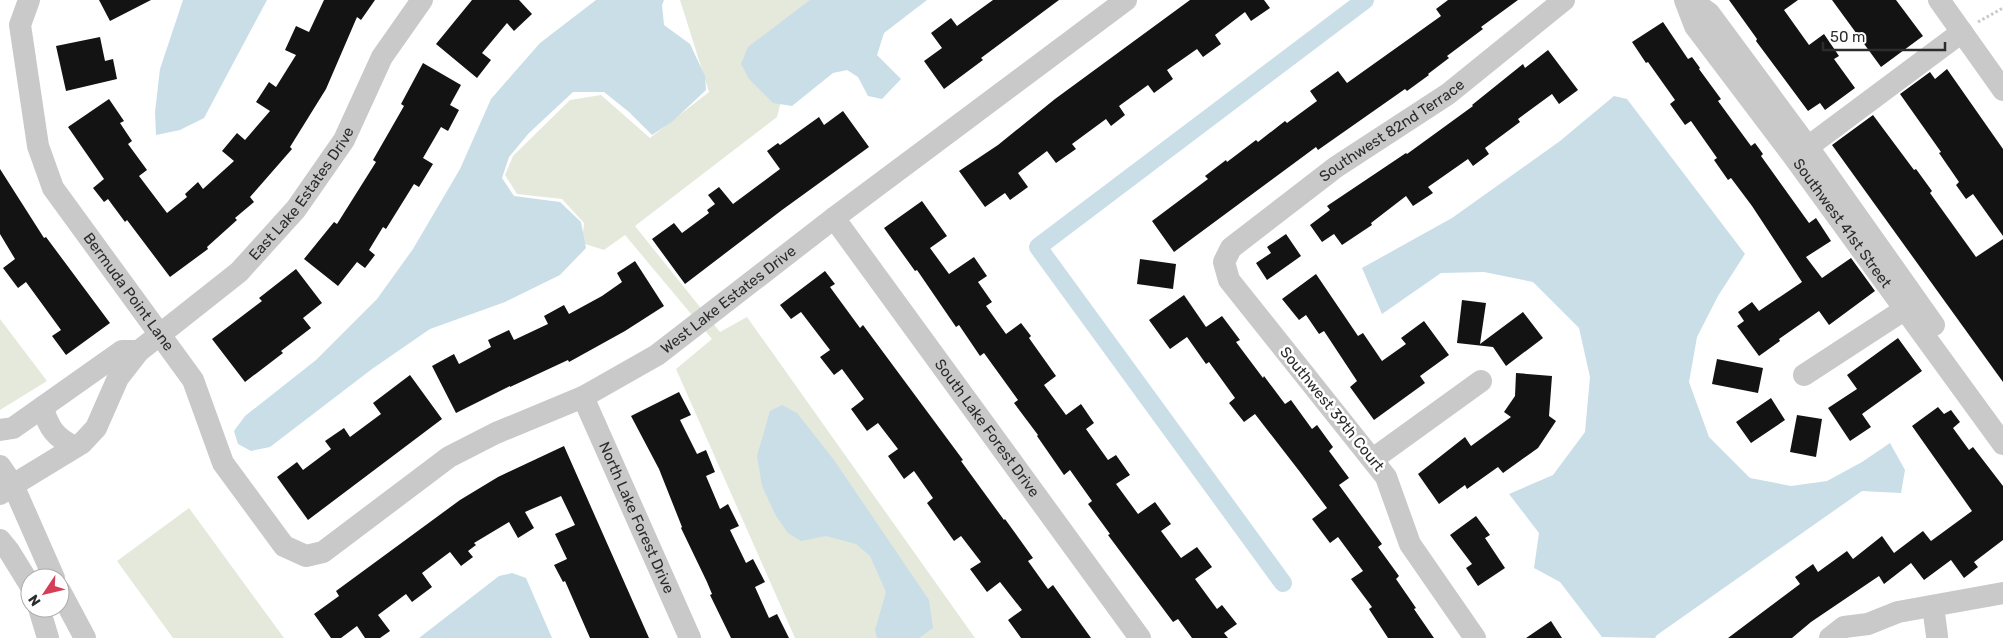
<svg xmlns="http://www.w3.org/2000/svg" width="2003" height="638" viewBox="0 0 2003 638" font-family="Rubik,sans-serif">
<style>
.green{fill:#e4e9db}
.water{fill:#c9dee7}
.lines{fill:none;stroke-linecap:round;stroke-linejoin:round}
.canal{stroke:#c9dee7;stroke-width:18}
.building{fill:#131313}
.path{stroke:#c9c9c9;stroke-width:3;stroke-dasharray:2.5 2.5;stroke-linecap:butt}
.minor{stroke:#c9c9c9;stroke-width:22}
.labels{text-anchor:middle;stroke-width:5;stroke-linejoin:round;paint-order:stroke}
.street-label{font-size:15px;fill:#2c2c2c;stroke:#fff}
</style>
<rect width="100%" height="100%" fill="#fff"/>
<!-- green -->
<path class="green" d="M680,0h239l-138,101 -4,16 -142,109 85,106 27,-15 228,321h-180l-119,-269 36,-30 -87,-104 -21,15 -22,-7 2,-20 -22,-24 -45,-5 -12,-19 8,-19 57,-56 31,-5 49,43 59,-46z
M0,319l47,62 -47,29z
M189,508l95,130h-111l-56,-77z"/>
<!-- water -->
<path class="water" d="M183,0h84l-63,118 -24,12 -24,5 -1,-23 5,-43z
M596,0h68l-2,5 2,20 26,19 15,32 1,14 -33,31 -21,14 -23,-23 -25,-20h-31l-44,41 -20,24 -7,21 12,18 46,6 21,20 5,26 -26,27 -55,27 -75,27 -58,40 -102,78 -19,4 -13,-7 -4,-13 11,-15 71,-56 61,-61 36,-50 47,-80 31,-70 49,-56z
M810,0h117l-43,33 -7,22 24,24 -19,20 -14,-3 -10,-19 -11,-7 -14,3 -41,33 -19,-3 -24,-24 -8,-15 7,-17z
M1614,96l13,3 118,155 -27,42 -21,41 -8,45 20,55 41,41 41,8 36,-5 35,-19 28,-19 15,27 -4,23 -39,-2 -205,144 -2,3 -53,-1 -42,-55 -26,-14 5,-35 -30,-39 44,-19 32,-43 5,-55 -11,-49 -46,-46 -49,-10 -43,1 -59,41 -20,-46 90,-50 108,-77z
M782,405l15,8 37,47 95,140 4,28 -14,10h-42l-2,-8 11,-38 -16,-36 -14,-12 -30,-8 -25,5 -13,-8 -12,-17 -14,-30 -5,-30 13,-45z
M512,573l14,5 26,60h-133l80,-62z"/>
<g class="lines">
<!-- canal -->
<path class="canal" d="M1283,583l-245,-336 327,-247"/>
</g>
<!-- building -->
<path class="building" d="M99,0h52l-41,21z
M324,0h51l-14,20 -4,-3 -31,72 -36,58 2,2 -42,48 4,5 -19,16 2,2 -30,27 1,2 -38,28 -43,-57 -2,2 -17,-23 -4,3 -11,-14 11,-9 -36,-52 41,-28 15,22 -4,2 12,18 -4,3 19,26 -8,6 28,37 20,-16 -2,-3 13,-12 5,7 31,-28 -12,-10 15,-18 8,7 25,-29 -14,-9 13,-20 7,5 20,-32 -11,-5 11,-24 13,6z
M472,0h47l13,14 -18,17 -7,-8 -25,30 9,7 -14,18 -41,-34z
M993,0h66l-78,58 2,2 -39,29 -20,-28 18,-13 -11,-15 20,-15 6,8z
M1190,0h74l6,8 -19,13 -6,-9 -30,23 6,9 -18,13 -6,-8 -30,21 6,9 -19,14 -6,-8 -29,21 6,9 -14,11 -5,-7 -34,25 4,5 -20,14 -9,-12 -29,22 10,14 -18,13 -5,-7 -20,14 -26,-36 39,-26 57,-46z
M1448,0h70l-37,27 2,2 -36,27 2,2 -21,16 1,1 -22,16 -2,-2 -87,61 -2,-3 -142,105 -22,-31 56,-42 -3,-3 21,-16 1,2 29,-22 2,2 27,-21 2,2 30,-22 -7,-10 28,-20 9,12 94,-67 -5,-7z
M1729,0h69l-14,10 25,35 15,-11 15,22 -5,3 21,29 -30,22 -5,-7 -12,8 -52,-70 1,-2z
M1832,0h64l27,36 -42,31z
M1663,22l25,37 4,-2 8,11 -1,1 22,30 -3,2 33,45 4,-3 8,11 -2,2 48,67 7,-5 15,23 -25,16 16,21 29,-20 24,33 -46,34 -10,-14 -40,28 1,2 -21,15 -22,-30 7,-5 -6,-9 14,-10 7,9 43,-29 -50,-76 -21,-28 -3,2 -14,-20 3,-2 -26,-37 -6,4 -15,-21 5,-4 -27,-38 -2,1 -14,-21z
M100,37l5,24 8,-2 4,20 -51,12 -10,-45z
M1548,50l30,40 -19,14 -7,-10 -34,25 2,3 -35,26 4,6 -16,12 -5,-7 -40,28 5,6 -20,13 -7,-10 -35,27 1,2 -30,20 -8,-11 -12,8 -12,-17 20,-15 -3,-4 79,-53 1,1 66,-48 -1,-1 51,-41 2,4z
M423,63l38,22 -11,20 9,5 -11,21 -7,-4 -18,31 10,6 -14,23 -5,-3 -28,45 -3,-2 -14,23 6,5 -10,13 -8,-6 -19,24 -34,-27 30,-37 3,2 39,-62 -3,-2 31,-54 -3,-2z
M1947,69l56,80v87l-30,-42 -7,5 -10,-14 3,-3 -20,-29 2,-1 -41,-58 30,-22 5,7z
M843,111l26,36 -87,63 -97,74 -33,-45 22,-16 8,10 27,-20 -2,-3 8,-6 -7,-9 11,-8 14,17 47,-35 -13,-18 11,-8 2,2 39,-28 5,8z
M1873,115l41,55 2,-1 16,22 -2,2 46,64 27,-18v143l-171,-237z
M0,169l44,69 2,-1 64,86 -44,32 -14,-19 9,-6 -16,-22 -19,-26 -8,6 -15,-20 12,-9 -15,-25z
M922,201l25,35 -17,12 19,26 25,-17 13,19 -9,6 14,20 -6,4 20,28 15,-11 10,13 -2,2 27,38 -12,9 22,30 15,-11 13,19 -8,6 22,31 8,-5 14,20 -14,9 22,30 17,-12 16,22 -10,7 20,27 16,-11 15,20 -17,12 22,30 5,-4 15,19 -13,9 4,5h-36l-14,-19 -5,3 -65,-87 2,-1 -22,-30 4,-3 -22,-31 -6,5 -27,-39 1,-1 -24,-32 4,-3 -34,-47 -4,3 -21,-31 -3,2 -39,-57 -2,1 -31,-43z
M1286,234l15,22 -34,24 -11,-17 15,-10 -4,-6z
M1140,259l36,5 -3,25 -36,-5z
M635,261l29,45 -39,25 -56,31 -1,-2 -58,27v-1l-54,27 -24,-47 22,-12 5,10 32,-17 -3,-7 21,-10 5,10 34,-16 -4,-8 20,-11 5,9 33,-18 20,-14 -5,-9z
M296,269l26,34 -19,15 8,10 -30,23 2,2 -38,29 -33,-43 50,-38 -3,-3z
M825,271l10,13 -5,3 30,41 3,-3 100,135 -2,1 43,59 1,-1 28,39 -5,3 20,28 5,-4 38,53h-70l-13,-18 14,-10 -22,-28 -13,10 -17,-23 11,-7 -20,-26 -7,5 -27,-38 6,-5 -19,-27 -10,8 -16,-23 10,-7 -20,-26 -11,8 -16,-22 13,-10 -22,-30 -8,6 -14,-18 10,-7 -29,-38 -10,7 -11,-14z
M1316,274l42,62 5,-3 19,28 24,-17 -5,-6 23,-17 25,34 -29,21 5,7 -51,37 -24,-33 7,-6 -33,-50 -5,3 -13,-19 -7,5 -17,-21z
M1184,295l22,32 16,-11 18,24 -4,2 27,36 1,-2 21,28 6,-4 21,29 5,-4 16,22 -4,4 20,27 -10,7 43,59 -4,3 21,29 -3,3 20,29 -2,1 20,29h-46l-19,-29 3,-2 -21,-28 12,-8 -25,-34 -8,6 -18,-24 15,-11 -27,-36 -45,-58 -11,8 -15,-19 6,-5 -26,-36 -3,2 -19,-27 -17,12 -21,-29z
M1462,300l24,3 -6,41 43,-32 20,26 -37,28 -13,-19 -36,-4z
M1898,338l24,33 -60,43 9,13 -21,14 -22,-33 29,-19 -10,-14z
M1717,359l46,9 -5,25 -46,-9z
M1516,373l36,3 -3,40 7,5 -18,27 -35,25 -5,-6 -31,22 -2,-4 -26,19 -21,-30 47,-37 6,9 40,-29 -7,-5 11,-16z
M410,375l32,44 -134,101 -31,-43 20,-15 6,8 28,-21 -6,-8 19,-13 6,9 31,-23 -8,-11z
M679,392l12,23 -11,5 17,34 9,-4 9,22 -9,4 14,33 8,-5 11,22 -9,4 16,33 7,-4 12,23 -10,5 14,31 8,-4 12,24h-58l-21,-43 2,-1 -5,-12 -26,-54 1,-1 -23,-58 -28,-53z
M1771,398l14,22 -34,23 -15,-21z
M1938,407l6,7 7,-4 9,12 -7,6 16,22 4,-3 30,39v54l-29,22 4,5 -14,11 -13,-18 -27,20 -13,-17 -27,21 -5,-8 -68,46 -19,16h-64l72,-54 -5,-7 18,-13 5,8 29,-21 6,8 29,-23 12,17 29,-22 8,10 41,-30 -60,-85z
M1797,415l25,4 -6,38 -26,-5z
M564,446l85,192h-59l-25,-57 -2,1 -9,-17 13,-6 -12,-25 20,-9 -14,-29 -36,16 9,16 -16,10 -9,-16 -35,21 2,2 -8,6 5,6 -12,9 -11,-14 -28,21 10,14 -20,15 -6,-8 -28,21 12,16 -10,7h-15l-8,-12 -16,12h-10l-17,-24 25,-18 -3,-5 124,-91 38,-23z
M1476,516l14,19 -5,3 20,30 -27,18 -12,-18 6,-4 -22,-29z
M1551,621l11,17h-36z"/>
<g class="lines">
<!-- path -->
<path class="path" d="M1978,22l25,-14"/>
<!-- minor -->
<g class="minor">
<path id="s1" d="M29,0l-9,25 18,121 15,42 140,192 30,83 61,83 22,10 17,-4 126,-95 47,-24 87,-36 74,-42 177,-137 292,-218"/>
<path id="s2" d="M1685,0l10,26 99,131 209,287"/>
<path d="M1690,0l19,13 99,134 126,178"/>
<path d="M1939,0l64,90"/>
<path d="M1797,155l165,-123"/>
<path id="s3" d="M834,218l306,420"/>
<path d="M1804,375l112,-73"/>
<path id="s4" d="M583,397l107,241"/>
<path d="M43,407c5,21 13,31 32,40"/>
<path d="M0,430l13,-2 109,-77h17"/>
<path d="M1373,459l108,-78"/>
<path d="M0,466l13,19 41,93"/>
<path id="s5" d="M0,494l13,-9 69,-42 14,-15 22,-50 21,-27 100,-79 57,-63 48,-69 38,-83 40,-57"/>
<path d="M0,540l9,11 21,34"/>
<path d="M60,591l25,47"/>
<path d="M1933,606l4,30"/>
<path d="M39,608l9,30"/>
<path id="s6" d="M1475,638l-65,-94 -24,-67 -157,-197 -5,-18 7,-14 105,-81 112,-73 116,-94"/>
<path d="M1830,638l14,-11 24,-3 30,-12 105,-19"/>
</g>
</g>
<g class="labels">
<!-- street labels -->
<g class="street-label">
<text dy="5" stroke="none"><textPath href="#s6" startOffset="671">Southwest 82nd Terrace</textPath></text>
<text dy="5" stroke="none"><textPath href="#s5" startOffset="434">East Lake Estates Drive</textPath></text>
<text dy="5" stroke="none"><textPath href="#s2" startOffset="274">Southwest 41st Street</textPath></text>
<text dy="5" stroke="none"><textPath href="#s1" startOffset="322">Bermuda Point Lane</textPath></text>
<text dy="5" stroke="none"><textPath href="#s1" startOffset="1144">West Lake Estates Drive</textPath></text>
<text transform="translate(1332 409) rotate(51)" y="5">Southwest 39th Court</text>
<text dy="5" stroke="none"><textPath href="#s3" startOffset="260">South Lake Forest Drive</textPath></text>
<text dy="5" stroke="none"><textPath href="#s4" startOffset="132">North Lake Forest Drive</textPath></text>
</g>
</g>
<!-- north arrow -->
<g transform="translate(45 593) rotate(235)"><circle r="24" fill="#ffffff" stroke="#ababab"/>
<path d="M0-4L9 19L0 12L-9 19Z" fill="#d43e59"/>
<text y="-8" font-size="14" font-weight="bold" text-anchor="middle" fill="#2c2c2c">N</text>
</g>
<!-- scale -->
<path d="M1823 42v8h122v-8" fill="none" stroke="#2c2c2c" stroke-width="2.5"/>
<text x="1830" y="42" font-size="15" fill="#2c2c2c" stroke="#ffffff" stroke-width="4" paint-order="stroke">50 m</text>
</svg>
